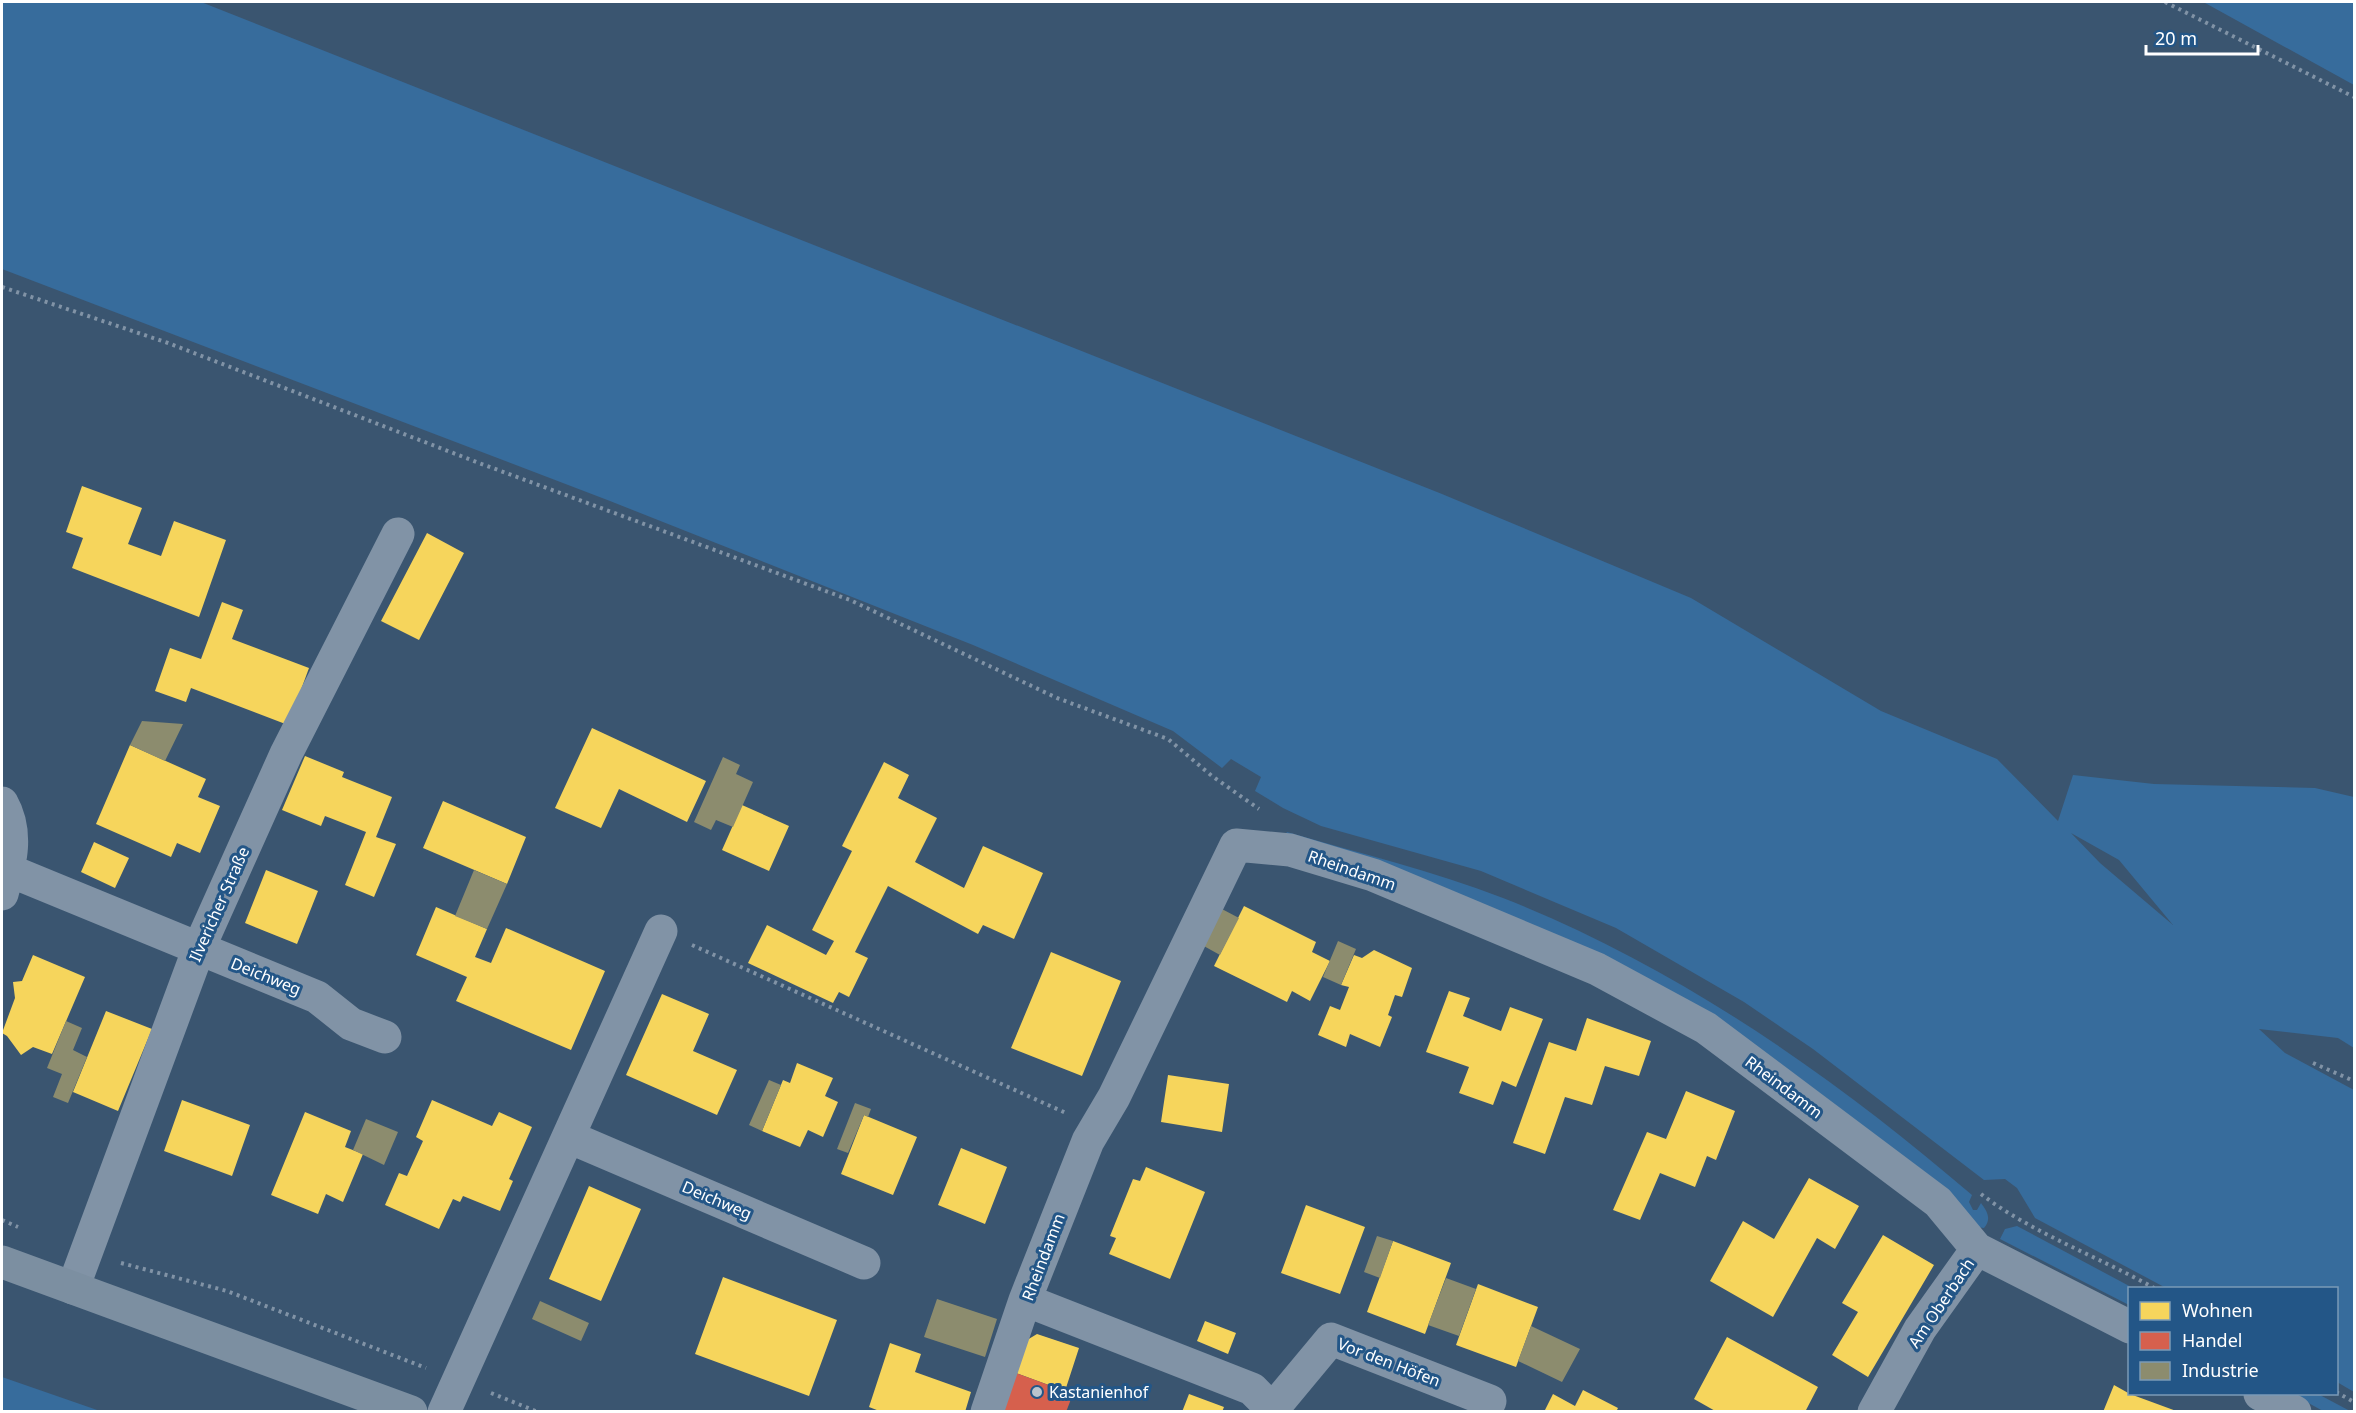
<svg xmlns="http://www.w3.org/2000/svg" width="2356" height="1413" viewBox="0 0 2356 1413" font-family="'Noto Sans',sans-serif">
<style>
.green{fill:#376c9c;fill-rule:evenodd}
.homes{fill:#f6d55c}
.shops{fill:#d6604d}
.industry{fill:#8c8c6e}
.lines{fill:none;stroke-linecap:round;stroke-linejoin:round}
.path{stroke:#8193a6;stroke-width:4;stroke-dasharray:3 4.5;stroke-linecap:butt}
.street{stroke:#8193a6;stroke-width:33}
.secondary{stroke:#7c8fa1;stroke-width:33}
.poi-dot{fill:#bac4cd;stroke:#235687;stroke-width:2}
.labels{text-anchor:middle;stroke-width:6;stroke-linejoin:round;paint-order:stroke}
.street-label{font-size:16px;fill:#fff;stroke:#235687}
.poi-label{font-size:16px;fill:#fff;stroke:#235687;text-anchor:start}
</style>
<rect width="100%" height="100%" fill="#3a5570"/>
<!-- green -->
<path class="green" d="M2,2h199l1241,492 249,104 190,113 116,48 61,62 15,-46 81,9 161,4 39,9v251l-16,-10 -79,-9 26,24 69,37v302l-17,-10 -1,-94h-170l-131,-70 -18,-30 -12,-9 -21,1 -171,-131 -69,-47 -128,-74 -135,-57 -160,-45 -38,-18 -28,-17 6,-14 -30,-18 -9,9 -49,-37 -200,-86 -363,-144 -608,-232zM2071,833l48,27 54,65 -73,-62z
M2203,2h151v83l-147,-81z
M1287,832c72,21 146,39 216,66 173,68 329,177 469,297l-3,7 4,8h4l4,-7c6,8 11,16 3,25l-7,-1 -242,-188 -450,-204z
M2017,1226l116,62h-3l-1,17 -129,-66 5,-10z
M2,1377l98,34h-98z
M2292,1394h26l32,17h-27z"/>
<!-- homes -->
<path class="homes" d="M82,486l60,22 -14,36 33,12 13,-35 52,19 -27,77 -127,-49 11,-30 -17,-6z
M427,533l37,20 -45,87 -38,-19z
M222,602l21,8 -11,29 77,29 -21,57 -97,-37 -5,14 -31,-11 15,-43 31,11z
M592,728l114,53 -19,41 -68,-33 -18,39 -46,-20z
M130,745l76,34 -8,18 22,9 -20,47 -23,-10 -6,14 -75,-33z
M305,756l39,16 -2,5 50,20 -16,40 20,7 -22,53 -29,-12 21,-53 -41,-16 -4,10 -39,-16z
M884,762l25,13 -11,23 39,20 -22,44 49,26 19,-42 60,27 -29,66 -31,-14 -5,9 -90,-48 -33,66 13,6 -19,39 -10,-5 -6,11 -85,-40 19,-38 59,30 8,-14 -22,-11 40,-79 -10,-5z
M443,801l83,36 -19,47 -84,-36z
M742,805l47,21 -20,45 -47,-21z
M94,842l35,16 -14,30 -34,-16z
M266,870l52,21 -21,53 -52,-21z
M1244,906l72,36 -4,10 18,9 -20,40 -18,-10 -5,11 -73,-36z
M436,907l51,22 -12,28 16,6 15,-35 99,43 -34,79 -115,-49 11,-24 -51,-22z
M1374,950l38,18 -10,29 -7,-2 -7,20 4,2 -12,30 -30,-13 -4,13 -28,-12 12,-29 10,4 9,-23 -8,-2 13,-30 8,3z
M1051,952l70,29 -39,95 -71,-28z
M33,955l52,22 -33,77 -19,-7 -12,8 -14,-19 -5,-3 13,-35 -2,-16 9,-1z
M1449,991l21,7 -7,18 38,15 9,-24 33,12 -27,68 -14,-6 -9,24 -34,-12 10,-26 -43,-15z
M662,994l47,20 -16,37 44,19 -20,45 -91,-40z
M106,1011l46,18 -34,82 -45,-19z
M1587,1018l64,23 -12,35 -34,-10 -13,39 -27,-8 -20,57 -32,-11 36,-101 27,9z
M797,1063l36,15 -8,18 13,6 -15,35 -15,-7 -8,17 -38,-16 21,-51 7,3z
M1168,1075l61,9 -7,48 -61,-10z
M1686,1091l49,20 -19,49 -9,-4 -12,31 -35,-14 -20,47 -27,-10 34,-78 19,7z
M182,1100l68,25 -18,51 -68,-25z
M432,1100l60,26 7,-14 33,15 -23,52 4,2 -13,30 -37,-15 -3,6 -7,-3 -14,30 -54,-24 14,-32 8,3 16,-35 -7,-4z
M305,1112l46,19 -6,16 18,7 -20,48 -17,-8 -8,20 -47,-19z
M864,1115l53,22 -24,58 -52,-21z
M961,1148l46,19 -22,57 -47,-19z
M1146,1167l59,25 -35,87 -61,-25 7,-16 -6,-2 23,-57 7,2z
M1809,1178l50,28 -24,43 -18,-11 -44,79 -63,-36 33,-60 31,18z
M589,1186l52,23 -40,92 -52,-22z
M1306,1205l59,22 -25,67 -59,-21z
M1883,1235l51,30 -66,112 -36,-22 26,-43 -16,-9z
M1393,1241l58,22 -26,71 -58,-22z
M723,1277l114,43 -28,76 -114,-42z
M1478,1284l60,23 -22,60 -60,-22z
M1205,1321l31,12 -8,21 -31,-13z
M1037,1334l42,14 -14,43 -52,-19 14,-32z
M1727,1337l91,50 -13,25h-88l-23,-13z
M890,1343l31,11 -6,18 56,20 -6,20h-83l-13,-5z
M2114,1385l16,9 49,18h-76z
M1583,1390l35,18 -2,4h-72l9,-18 22,12z
M1189,1394l35,13 -2,5h-40z"/>
<!-- shops -->
<path class="shops" d="M1013,1372l60,22 -7,18h-67z"/>
<!-- industry -->
<path class="industry" d="M142,721l41,3 -18,37 -35,-16z
M723,757l17,8 -4,9 17,8 -20,45 -17,-7 -5,10 -17,-8z
M474,870l33,14 -20,45 -32,-13z
M1220,908l19,10 -19,37 -18,-10z
M1338,941l18,8 -15,36 -18,-8z
M66,1021l16,7 -9,22 14,7 -19,46 -15,-6 9,-23 -15,-6z
M769,1080l12,5 -19,46 -13,-6z
M855,1103l16,6 -3,8 -4,-2 -16,38 -11,-4z
M366,1119l32,13 -14,33 -31,-15z
M1377,1236l16,5 -13,37 -16,-6z
M1446,1278l30,11 -17,47 -31,-11z
M937,1299l60,20 -12,38 -61,-20z
M540,1301l49,22 -8,18 -49,-22z
M1531,1326l49,23 -18,33 -44,-21z"/>
<g class="lines">
<!-- path -->
<path class="path" d="M2165,2l189,95
M2,287l166,56 311,120 371,137 207,98 111,41 44,37 47,33
M692,945l374,168
M2313,1063l41,18
M1981,1194c49,38 118,63 173,94
M2,1220l16,7
M121,1263l106,28 199,77
M2336,1392l18,10
M491,1393l47,19"/>
<!-- street -->
<path class="street" d="M2,803c17,30 8,61 0,91
M8,870l309,127 34,27 34,13
M569,1137l295,126
M73,1288l126,-340 87,-194 112,-220
M1025,1300l227,89 23,23
M2260,1394l35,18
M1272,1410l59,-71 159,62 -5,11
M444,1412l217,-481
M987,1412l38,-112 63,-159 26,-44 122,-252 54,5 83,25 224,94 109,59 232,174 39,47
M1874,1412l46,-83 57,-80 153,78"/>
<!-- secondary -->
<path class="secondary" d="M2,1262l409,150"/>
</g>
<!-- markers -->
<circle class="poi-dot" cx="1037" cy="1392" r="6"/>
<g class="labels">
<!-- street labels -->
<g class="street-label">
<text transform="translate(1352 870) rotate(19)" y="6">Rheindamm</text>
<text transform="translate(219 904) rotate(-66)" y="6">Ilvericher Straße</text>
<text transform="translate(266 976) rotate(22)" y="6">Deichweg</text>
<text transform="translate(1784 1087) rotate(37)" y="6">Rheindamm</text>
<text transform="translate(717 1200) rotate(23)" y="6">Deichweg</text>
<text transform="translate(1043 1257) rotate(-69)" y="6">Rheindamm</text>
<text transform="translate(1941 1303) rotate(-56)" y="6">Am Oberbach</text>
<text transform="translate(1389 1362) rotate(21)" y="6">Vor den Höfen</text>
</g>
<!-- poi labels -->
<g class="poi-label">
<text x="1049" y="1398">Kastanienhof</text>
</g>
</g>
<!-- border -->
<rect width="2356" height="1413" fill="none" stroke="#ffffff" stroke-width="6"/>
<!-- legend -->
<rect x="2128" y="1287" width="210" height="108" fill="#235687" stroke="#7b9ab7" stroke-width="1.5"/>
<rect x="2140" y="1302" width="30" height="18" fill="#f6d55c" stroke="#7b9ab7" stroke-width="1.5"/>
<text x="2182" y="1317" font-size="18" fill="#ffffff">Wohnen</text>
<rect x="2140" y="1332" width="30" height="18" fill="#d6604d" stroke="#7b9ab7" stroke-width="1.5"/>
<text x="2182" y="1347" font-size="18" fill="#ffffff">Handel</text>
<rect x="2140" y="1362" width="30" height="18" fill="#8c8c6e" stroke="#7b9ab7" stroke-width="1.5"/>
<text x="2182" y="1377" font-size="18" fill="#ffffff">Industrie</text>
<!-- scale -->
<path d="M2146 45v9h112v-9" fill="none" stroke="#ffffff" stroke-width="3"/>
<text x="2155" y="45" font-size="18" fill="#ffffff" stroke="#235687" stroke-width="4.5" paint-order="stroke">20 m</text>
</svg>
